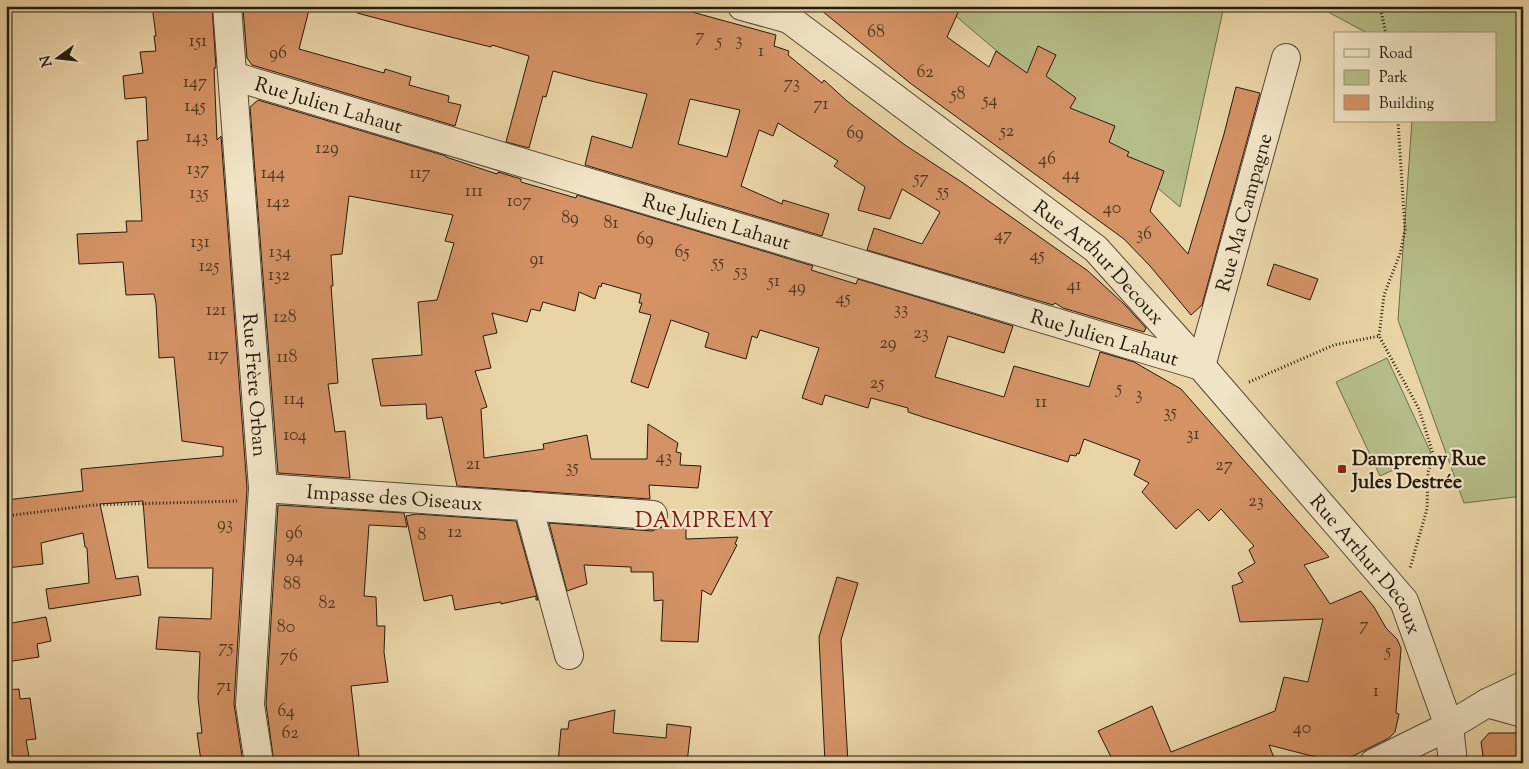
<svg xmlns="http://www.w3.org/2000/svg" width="1529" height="769" viewBox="0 0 1529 769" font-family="'Sorts Mill Goudy',serif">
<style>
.green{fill:#b5bd88;stroke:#6c6c4b}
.building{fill:#d49265;stroke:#231a0e;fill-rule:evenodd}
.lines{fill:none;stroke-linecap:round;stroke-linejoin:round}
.street-casing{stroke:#544834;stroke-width:30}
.path{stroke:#231a0e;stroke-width:3;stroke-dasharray:1 2.5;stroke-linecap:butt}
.street{stroke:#f1e3c5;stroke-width:28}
.poi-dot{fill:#8f2418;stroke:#f1e3c5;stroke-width:2}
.labels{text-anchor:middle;stroke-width:4.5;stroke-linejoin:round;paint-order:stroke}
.number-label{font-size:18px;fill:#4f3824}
.street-label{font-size:20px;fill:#231a0e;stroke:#f1e3c5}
.poi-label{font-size:20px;font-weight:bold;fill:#231a0e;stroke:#f1e3c5;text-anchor:start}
.quarter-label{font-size:22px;letter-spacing:1px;fill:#7a1f14;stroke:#f1e3c5}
</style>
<rect width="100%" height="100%" fill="#e9d4a6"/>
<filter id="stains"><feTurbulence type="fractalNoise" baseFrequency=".004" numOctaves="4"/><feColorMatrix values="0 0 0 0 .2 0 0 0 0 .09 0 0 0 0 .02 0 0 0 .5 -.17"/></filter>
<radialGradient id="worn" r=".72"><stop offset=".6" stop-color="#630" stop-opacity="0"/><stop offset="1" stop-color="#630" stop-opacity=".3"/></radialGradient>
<!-- green -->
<path class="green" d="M944,6h280l-44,201z
M1317,6h206v490l-59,7 -66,-183 14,-199h83v-87h-126z
M1387,358l44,95 -51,23 -44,-94z"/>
<!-- building -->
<path class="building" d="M152,6h26v2l34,-2 4,62h-2l3,72 4,-4 26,352 -13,216 9,59h-32l-1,-4 -9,2 -4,-28h5l-4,-35 2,-46 -44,-3 3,-32 52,2 2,-51h-65l-5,-67 -43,3 16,75 22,-3 3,19 -92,14 -3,-20 43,-6 -2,-35 -2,-1 -2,-14 -42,10 2,21 -37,4v-68l77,-9 -2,-22 142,-13v-9l-41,-6 -8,-84 -15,1 -3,-55 -2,-9 -28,1 -3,-33 -44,2 -2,-30 50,-2 -1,-11h16l-5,-80 11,-1 -2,-43 -21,2 -2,-23 20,-3 -3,-21 16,-1 -2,-15h2z
M260,6h50l-11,43 85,24 1,-4 26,8 -2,8 40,11 -1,6 13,3 -6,21 -203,-61 -5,-7 -4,-50z
M358,6h107l20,5 1,-5h184l106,29 -2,11 15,5 -1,4 34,28 2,-3 23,21 58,44 58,38 125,88 37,34 21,23 -2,4 -81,-24 -8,-5 -2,2 -186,-55 7,-22 48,16 18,-32 -38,-23 -12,30 -32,-9 7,-23 -31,-21 4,-5 -60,-38 -5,13 -14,-6 -18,56 41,18 1,-4 46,14 -7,22 -237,-71 7,-29 40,12 15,-54 -56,-13 -38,-10 -7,26 -3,-1 -14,52 -23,-6 23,-86 -37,-11 -1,2 -85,-21 -49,-13zM690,99l50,11 -13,47 -49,-13z
M816,6h145l-14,31 42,30 7,-16 31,22 11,-27 18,9 -10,21 30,22 -6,10 45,18 -6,16 20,10 -2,4 37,15 -14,40 38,43 36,-120 12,-47 24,6 -58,212 -11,10 -41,-49 -26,-27 -214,-156z
M258,100l188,56v1l51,17 1,-2 23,7v3l55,16 1,-3 236,71 -2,4 45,14 2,-5 155,47 -9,27 -56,-17 -13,41 69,20 10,-31 75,21 11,-35 34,10 47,27 148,168 -25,8 26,39 31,-13 13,16 12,21 11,11 4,9 -5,65 3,1 -4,18 -6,6 -50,25 -70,-18 7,18h-162l-16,-32 54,-25 19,46 104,-41 9,-34 24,5 15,-63 -83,3 -8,-36 11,-4 -5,-9 17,-10 -6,-13 5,-4 -33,-37 -12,12 -11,-12 -22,20 -34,-37 7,-9 -15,-8 6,-15 -56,-21 -5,15 -2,-1 -1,3 -6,-1 -2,7 -145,-45 -15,-5v-4l-37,-10 -3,10 -43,-13 -3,10 -20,-7 17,-50 -59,-18 -3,8 -5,-2 -6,23 -41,-12 4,-14 -38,-13 -23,68 -17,-6 20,-67 -12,-3 3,-9h-3l2,-9 -39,-11 -1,4 -2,-1 -4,13 -16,-7 -4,19 -32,-9 -3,9 -9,-2 -4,13 -35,-9 5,20 -14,3 8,32 -16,3 12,36 -6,2 3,49 60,-9 -1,-5 44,-9 4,24h56l1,-35 30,19 -2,9 5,1 -1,12 21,1 -3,22 -49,-3 1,14 -193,-13 -15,-69 -15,2 -1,-15 -45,2 -9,-47 50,-4 -4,-53 19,-2 17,-57 -9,-2 8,-26 -104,-19 -7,58 -11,1 2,31h-2l7,97 -10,1 7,48 10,-1 5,47 -72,-5 -28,-366z
M1274,264l44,15 -8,21 -43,-15z
M278,505l126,8 3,14 -38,-2 -5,71 12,1 1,29h8l-1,26 4,30 -37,4 8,71 -38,6h-47l-8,-59z
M416,514l100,7 22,79h-2v-4l-35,8v-2l-46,8 -3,-15 -28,6 -18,-85z
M549,523l103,8 10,-4 24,1v11l52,-2 -3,7 2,1 -26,50 -9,-5 -4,52 -37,-1 2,-41 -9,1 -1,-29h-22v-5l-47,-2 3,19 -20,7z
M837,577l21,6 -17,57 7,123h-23l-6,-126z
M46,617l5,24 -14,3 2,13 -33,5v-38z
M19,689l1,10 10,-1 6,41 -10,1 4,23h-24v-73z
M615,710l-2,23 53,5 1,-14 24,3 -4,36h-129l3,-34h7l1,-8z
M1489,733h34v30h-39l-3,-21z"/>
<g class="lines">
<!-- street casing -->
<g class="street-casing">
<g id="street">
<path id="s1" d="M227,6l36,482 -13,217 9,58"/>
<path d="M742,6l47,13"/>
<path id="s2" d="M781,6l8,13 307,230 105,117 203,235 45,125 4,37"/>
<path id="s3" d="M233,76l968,290 85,-308"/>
<path id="s4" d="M263,488l390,27"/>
<path d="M528,506l41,149"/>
<path d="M1487,703l36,10"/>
<path d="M1374,763l75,-37 38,-23 36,-17"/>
</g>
</g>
<!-- path -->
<path class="path" d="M1380,6l6,28
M1398,121l7,109 -5,24 -16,41 -5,41 40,73 15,48 -6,15 -1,37 -17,59
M1249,382l85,-37 45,-9
M6,516l88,-11 143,-4"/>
<!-- street -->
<use href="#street" class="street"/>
</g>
<!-- markers -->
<rect class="poi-dot" x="1337" y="464" width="10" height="10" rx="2.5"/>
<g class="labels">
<!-- number labels -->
<g class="number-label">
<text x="876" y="37">68</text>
<text x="700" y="41">7</text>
<text x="739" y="45">3</text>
<text x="198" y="46">151</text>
<text x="719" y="46">5</text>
<text x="761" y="56">1</text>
<text x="278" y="58">96</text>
<text x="925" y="77">62</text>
<text x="195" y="87">147</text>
<text x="792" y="88">73</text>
<text x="958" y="99">58</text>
<text x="990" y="105">54</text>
<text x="821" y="109">71</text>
<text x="195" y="111">145</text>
<text x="1007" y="136">52</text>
<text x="855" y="138">69</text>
<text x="197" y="142">143</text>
<text x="327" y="153">129</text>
<text x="1047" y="164">46</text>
<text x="198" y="174">137</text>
<text x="273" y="178">144</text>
<text x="420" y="178">117</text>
<text x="1071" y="179">44</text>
<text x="921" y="183">57</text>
<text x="474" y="196">111</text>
<text x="943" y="196">55</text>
<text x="199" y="198">135</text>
<text x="519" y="206">107</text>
<text x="278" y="207">142</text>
<text x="1112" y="213">40</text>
<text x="570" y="223">89</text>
<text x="611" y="228">81</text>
<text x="1144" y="239">36</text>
<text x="1003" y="240">47</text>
<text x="645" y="244">69</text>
<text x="200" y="247">131</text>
<text x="280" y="257">134</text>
<text x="682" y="257">65</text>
<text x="1037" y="260">45</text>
<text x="537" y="264">91</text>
<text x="718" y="267">55</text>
<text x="209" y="271">125</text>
<text x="741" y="276">53</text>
<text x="279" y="280">132</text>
<text x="774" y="286">51</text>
<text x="1074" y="290">41</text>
<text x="797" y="292">49</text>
<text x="843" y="303">45</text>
<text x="901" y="314">33</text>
<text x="216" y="315">121</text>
<text x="285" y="322">128</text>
<text x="921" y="338">23</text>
<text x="888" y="348">29</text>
<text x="218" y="360">117</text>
<text x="287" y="362">118</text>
<text x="877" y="388">25</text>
<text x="1119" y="393">5</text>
<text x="1139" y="399">3</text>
<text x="294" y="404">114</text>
<text x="1041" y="407">11</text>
<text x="1170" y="417">35</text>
<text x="1193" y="439">31</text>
<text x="295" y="440">104</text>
<text x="664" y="462">43</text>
<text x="473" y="469">21</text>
<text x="1224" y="470">27</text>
<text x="572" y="472">35</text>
<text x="1256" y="506">23</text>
<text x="225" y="529">93</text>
<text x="455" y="537">12</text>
<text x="294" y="538">96</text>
<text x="422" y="540">8</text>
<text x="295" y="562">94</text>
<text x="292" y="589">88</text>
<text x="327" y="608">82</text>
<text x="1364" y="630">7</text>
<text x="286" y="632">80</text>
<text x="226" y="652">75</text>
<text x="1388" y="656">5</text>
<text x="289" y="661">76</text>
<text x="224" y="691">71</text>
<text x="1376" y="696">1</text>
<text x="286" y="716">64</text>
<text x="1302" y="733">40</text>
<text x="290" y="738">62</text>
</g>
<!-- street labels -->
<g class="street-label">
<text dy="7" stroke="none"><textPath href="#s3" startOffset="100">Rue Julien Lahaut</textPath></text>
<text dy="7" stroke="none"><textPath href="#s3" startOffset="1170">Rue Ma Campagne</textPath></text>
<text dy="7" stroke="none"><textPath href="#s3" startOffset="505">Rue Julien Lahaut</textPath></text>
<text dy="7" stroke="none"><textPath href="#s2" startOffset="410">Rue Arthur Decoux</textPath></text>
<text dy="7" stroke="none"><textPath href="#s3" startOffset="910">Rue Julien Lahaut</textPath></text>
<text dy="7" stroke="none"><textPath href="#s1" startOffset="380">Rue Frère Orban</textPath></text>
<text dy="7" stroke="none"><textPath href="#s4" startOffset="132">Impasse des Oiseaux</textPath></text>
<text dy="7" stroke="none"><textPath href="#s2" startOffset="815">Rue Arthur Decoux</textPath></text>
</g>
<!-- poi labels -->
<g class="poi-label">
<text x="1352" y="465">Dampremy Rue<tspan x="1352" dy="23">Jules Destrée</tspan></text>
</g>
<!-- quarter labels -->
<g class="quarter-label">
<text x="705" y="527">DAMPREMY</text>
</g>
</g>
<!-- margin -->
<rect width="1529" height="769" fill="none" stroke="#e9d4a6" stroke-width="25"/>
<rect x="8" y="8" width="1514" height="754" fill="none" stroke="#231a0e" stroke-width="2.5"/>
<rect x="12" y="12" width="1504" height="744" fill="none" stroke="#231a0e"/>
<!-- legend -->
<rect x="1334" y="32" width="162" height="90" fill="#f1e3c5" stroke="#9f937c"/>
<rect x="1344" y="49" width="25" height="8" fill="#f1e3c5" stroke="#9f937c"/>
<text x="1379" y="58" font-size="15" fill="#231a0e">Road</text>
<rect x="1344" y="70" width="25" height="15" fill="#b5bd88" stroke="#9f937c"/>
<text x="1379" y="82" font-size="15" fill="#231a0e">Park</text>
<rect x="1344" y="95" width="25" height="15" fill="#d49265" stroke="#9f937c"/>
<text x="1379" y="108" font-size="15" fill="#231a0e">Building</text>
<!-- north arrow -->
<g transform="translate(58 58) rotate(255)" stroke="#f1e3c5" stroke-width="4" paint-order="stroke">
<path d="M0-4L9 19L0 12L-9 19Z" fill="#231a0e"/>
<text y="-8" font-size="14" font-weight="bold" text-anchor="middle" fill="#231a0e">N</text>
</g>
<rect width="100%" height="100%" filter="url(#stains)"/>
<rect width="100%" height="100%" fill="url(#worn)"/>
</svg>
